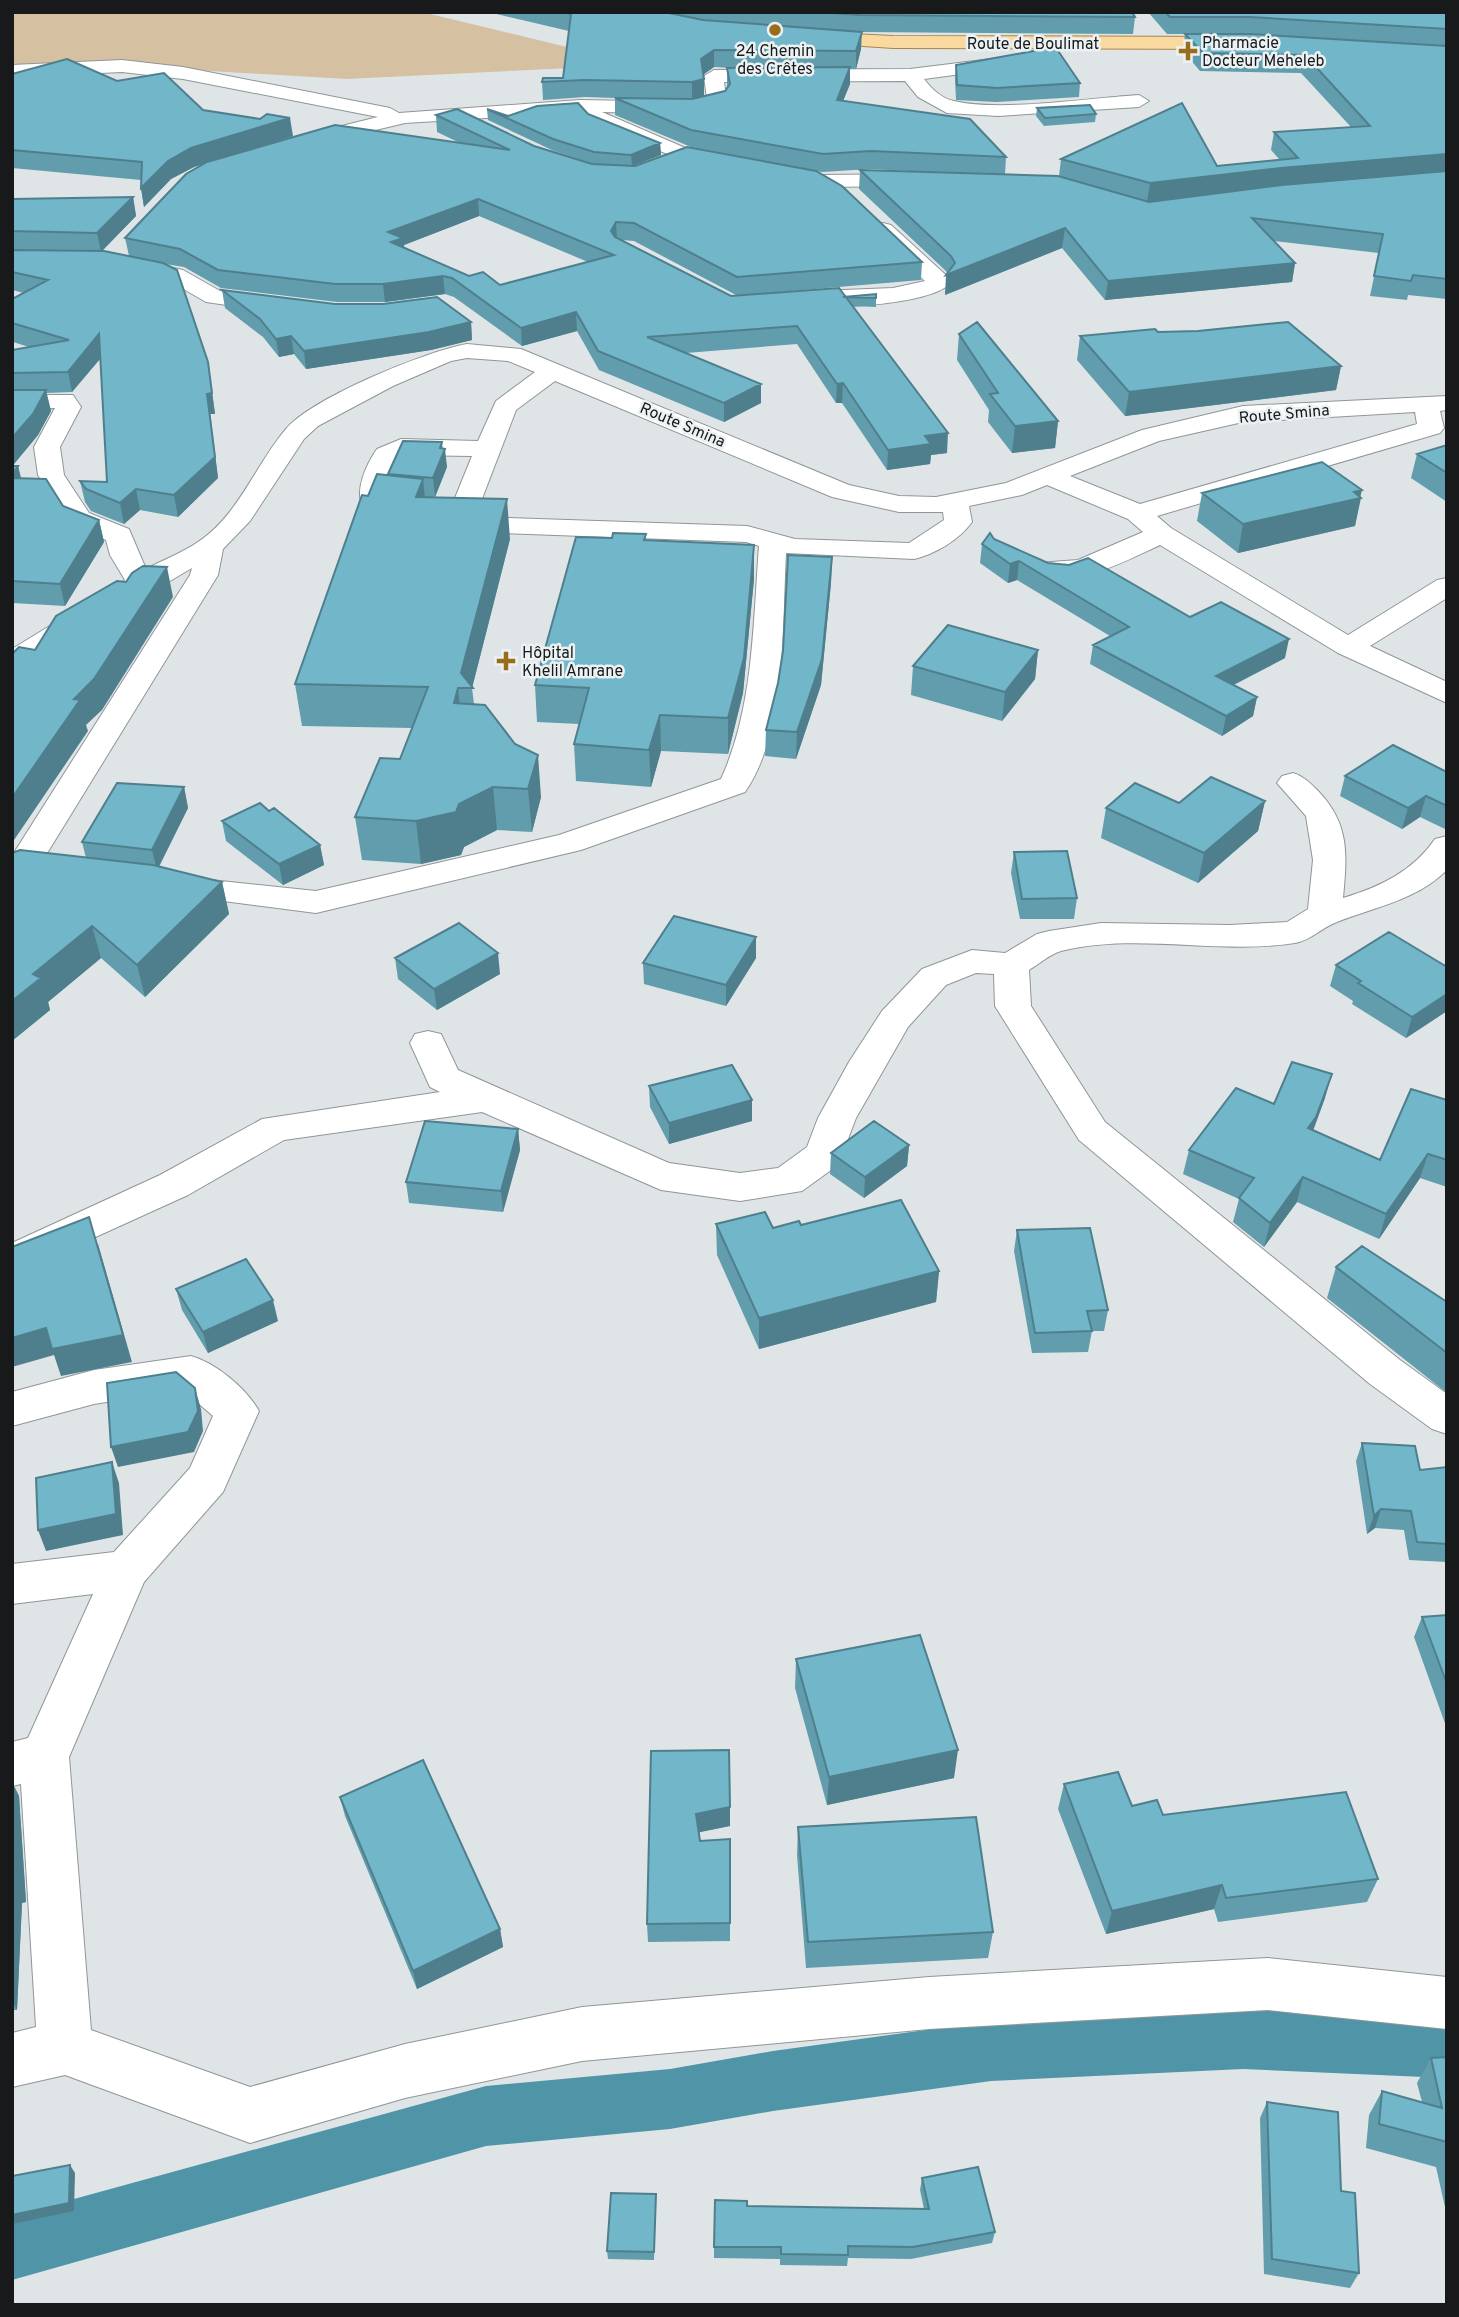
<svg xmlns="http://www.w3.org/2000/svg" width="1459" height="2317" viewBox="0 0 1459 2317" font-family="Overpass,sans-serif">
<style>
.green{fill:#d5c0a2}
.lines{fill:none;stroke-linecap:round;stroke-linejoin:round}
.canal{fill:#5095a7;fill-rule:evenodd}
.minor-casing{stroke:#909597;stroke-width:2}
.major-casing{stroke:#a98549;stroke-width:2}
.minor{fill:#fff;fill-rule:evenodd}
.major{fill:#fad9a1;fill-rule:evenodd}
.wall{fill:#619dad;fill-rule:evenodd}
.shaded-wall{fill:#4f7f8d}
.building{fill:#71b6c9;stroke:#4f7f8d;stroke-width:2;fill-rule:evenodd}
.poi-dot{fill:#996d1b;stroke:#ecf2f4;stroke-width:2.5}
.labels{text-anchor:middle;stroke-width:5;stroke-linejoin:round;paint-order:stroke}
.far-poi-label{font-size:16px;fill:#17191a;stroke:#ecf2f4;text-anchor:start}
.far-street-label{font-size:16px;fill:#17191a;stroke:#ecf2f4}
</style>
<rect width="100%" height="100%" fill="#dfe5e7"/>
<!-- green -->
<path class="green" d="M12,12h410l170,41 -21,15 -224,11 -205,-12 -130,8z"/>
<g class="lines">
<!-- canal -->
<path class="canal" d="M1243,2009l204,9v60l-204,-9 -252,12 -218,30 -103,18 -184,17 -474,134v-64l474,-130 184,-17 103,-18 218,-30z"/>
<!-- minor casing -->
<g class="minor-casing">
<path id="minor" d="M1007,57l7,2 2,4 -2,4 -90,12c7,9 18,20 30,22 46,11 135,-3 185,-6l10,6 -10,6 -141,9 -51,-3 -29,-16 -13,-16 -181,1 3,20 -3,4 -32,8 -90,-2 88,38 132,25 89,-1 10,6 -10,6 -89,1 -137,-26 -95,-38 -10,-11 -175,11 -101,24 -10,-6 3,-4 81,-20 -195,-38 -61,-7 -110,5v-12l110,-5 61,7 207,41 9,5 181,-13 112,2 15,-3 -3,-23 10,-6 196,-1z
M883,223l8,2 57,52 3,5c-16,24 -137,29 -165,22l-4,-5 4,-5 8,-2 99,-4 32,-7 -50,-46 -3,-5 3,-5z
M130,259l53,11 37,21 55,7 8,2 4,5 -4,5 -8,2 -69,-10 -38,-22 -46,-9 -3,-5 3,-5z
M467,344l54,5 328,136 50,11 37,1 70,-14 136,-53 101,-24 204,-10v14l-7,1 4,17 -4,5 -283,83 14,12 177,107 89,-55 10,-2v20l-77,48 77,36v21l-109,-50 -178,-108c-39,18 -79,41 -123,30l-4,-6 4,-6 41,-3 65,-28 -15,-13 -81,-34 -25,10 -53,11 3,16c-13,18 -37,32 -58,37l-128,-6c-4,71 1,179 -41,239l-164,58 -265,63 -155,-20 -5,-7 5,-7 12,-3 143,15 243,-56 162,-56c33,-72 32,-156 38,-233l-13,-4 -298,-11 -4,-6 28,-69 -67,-1 -8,3 -12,34 1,3 18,3 4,6 -4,6 -9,2 -31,-4c-11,-16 3,-45 13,-59l24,-10 77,2 18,-40 39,-29 -27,-11 -41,-3 -16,3 -58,25 -75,40 -14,13 -54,82 -27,28 -5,26 -180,293 -14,16 -12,3v-31l178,-281 2,-7 -170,100 -10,3v-22l113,-69 -15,-25 -4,-15 -37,-15 -31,-50 -4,-28 21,-39 -43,1v-14h61l8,12 -21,40 4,28 25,38 40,16 17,40c17,-9 36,-16 52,-27 40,-26 58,-78 88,-113 26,-31 140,-78 181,-85zM555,381l277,116 67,15h44l1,8 -35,23 -114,-4 -48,-13 -272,-9 41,-107zM1415,412l2,12 -277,80 -70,-28 89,-35 84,-19z
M1293,773c12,4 17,10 26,19 31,33 28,63 24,106 37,-11 70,-27 92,-59l12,-3v34c-32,31 -70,36 -110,52 -15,5 -25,18 -42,21 -76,12 -160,-11 -234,8 -11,3 -22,13 -32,19l2,36 74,116 295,238 47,34v40l-15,-5 -62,-45 -291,-244 -84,-134 -1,-32 -18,-1 -30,12 -38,42 -52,91 -18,47 -36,26 -62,10 -79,-11 -179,-78 -198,28 -96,55 -176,80v-32l148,-68 102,-56 178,-27 -10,-5 -20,-44 5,-9 13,-3 13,3 17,36 211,93 71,10 38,-5 29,-21 11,-29 31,-56 33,-51 40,-42 50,-19 33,3 32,-19 12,-3 52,-8 129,2 57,-3 21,-13 5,-49 -7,-44 -29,-33 5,-7z
M191,1356c25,7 55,32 68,55l-36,81 -79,90 -75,175 22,273 159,57 155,-43 177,-37 347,-30 339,-19 179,19v52l-179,-19 -339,19 -347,32 -177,37 -155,45 -185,-68 -53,12v-54l24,-6 -15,-243 -9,2v-44l16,-4 65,-144 -81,10v-40l102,-12 76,-84 23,-52 -30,-26 -89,14 -82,22v-34l82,-22z"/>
</g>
<!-- major casing -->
<g class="major-casing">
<path id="major" d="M810,32l83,4 343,1 9,6 -9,6 -343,-1 -90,-6 -2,-4 2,-4z"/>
</g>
<!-- minor -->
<use href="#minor" class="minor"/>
<!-- major -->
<use href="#major" class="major"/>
</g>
<!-- wall -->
<path class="wall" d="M488,12h644l3,5 -2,17 -272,-2v17l-5,20h-6v15l-7,17 163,56 -1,17 54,2 2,-17 156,7 63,-6 -9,-10 3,-18 77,-5 -50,-54 -101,-2 -17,-20 2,-17h-18l-19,-22h299v287l-39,-4 -1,5 -37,-4 9,-43 -105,-12 21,22 -3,19 -187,18 -43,-52 -117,47 3,-22 -89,-84 1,-19 89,3 -79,-4 -48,3 -6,-1 106,91 -1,18 -177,15 101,2 31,-3v13l-23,-1 94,147 -16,2 -1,9 -43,6 -45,-67h-6l-39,-59 -111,9 75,31v19l-37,19 -125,-52 -22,-39 -55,15 -68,-49 -9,-3 -60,8h-48l-116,-14 -37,-21 -19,-3 43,98 7,52h-5l8,64 -40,39 -38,-7 -16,14 -33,-13 -6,-9 -5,-21 27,1 -6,-124 -29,34 -26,1 5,18 -13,24 -24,29v2h4l3,12 42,28 36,14 5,22 -39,64 -53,-3v-253l17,-3 -16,-5 -1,-3v-40l12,-6 -12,-3v-91l121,-2 3,19 -34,35 27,5 -4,-18 80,-75 -11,4 -23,12 -27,28 -3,-19v-8l-129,-12v-94l105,7 86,29 90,26 -61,19 228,-12 -23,-11 -1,-17 158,49 -40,-13 -66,-31 -1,-11 21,7 80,-2 72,29 1,12 -28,11h156l-98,-19 -76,-32v-17l-30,-1 -42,3 -1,-18 21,-4 6,-47zM714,67l16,1h-3v19l-2,4 -21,5 -1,-21zM479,216l109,46 -88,23 -31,-9 -65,-28v-3zM622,240l12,1 102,54 -5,1z
M956,65l124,18 -1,14 -83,5 -40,-2 -1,-21z
M1037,108l59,6 -1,8 -51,4 -8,-10z
M222,290l249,32 1,18 -41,10 -125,19 -12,-15 -15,3 -16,-20 -38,-29z
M1198,331l143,35 -5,24 -211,26 -48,-56 3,-24z
M959,334l99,87 -3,27 -43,5 -24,-31 1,-12 -32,-50z
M1447,445v57l-36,-24 6,-24z
M443,448l4,19 -12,30 75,42 -38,149 2,16 67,93 -9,35 -35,-2 -33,17 -3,8 -40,9 -59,-4 -7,-43 45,-58 12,-31 -110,-2 -7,-42 73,-188 20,-21v-1z
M1202,493l158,4 -5,29 -117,27 -41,-32z
M646,534v6l108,5v34l-11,114 -15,61 -67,-3 -10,36 -75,-6 -2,-37 5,-20 -42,-2 -2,-37 77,-147z
M994,539l54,24 142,54 95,41 -51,27 23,12 -4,19 -31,20 -132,-72 3,-19 17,-9 -93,-56 -9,3 -28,-20 2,-19z
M832,557l-1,26 -10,102 -25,74 -31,-3 1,-26z
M1038,650l-3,29 -33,42 -91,-26 2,-29z
M1447,772v58l-27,-13 -18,12 -62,-33 5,-20z
M184,787l4,21 -29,59 63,15 7,32 -84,83 -44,-39 -53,44 2,8 -38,31v-188l74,5 -4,-16z
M1265,801l-7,30 -60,52 -97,-45 5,-30 73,-5z
M269,811l51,34 4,20 -41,20 -57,-44 -4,-20z
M1014,852l63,46 -3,21h-54l-9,-46z
M756,937v21l-30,48 -82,-22 -1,-21z
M395,958l105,16 -63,36 -39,-31z
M1336,965l111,2v44l-41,27 -54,-34 1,-3 -23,-15z
M649,1086l103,35 -83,23 -19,-37z
M1325,1098l-12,33 67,29 67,-60v87l-27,-9 -41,61 -82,-37 -33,45 -31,-25 6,-23 -56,-25 6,-24 85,-46z
M518,1129l2,21 -17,62 -94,-9 -3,-21z
M909,1145l-2,21 -43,32 -34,-24 1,-21z
M716,1224l57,4 28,-3 138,46 -3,31 -177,47 -42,-94z
M1017,1230l91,80 -4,21h-12l-4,21 -56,1 -18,-102z
M1336,1267l111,35v91l-120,-95z
M176,1289l102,32 -70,32 -26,-43z
M1362,1443l58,27 27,-3v95l-38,-2 -5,-30 -29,-2 -8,6 -11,-73z
M1447,1615v114l-33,-92 8,-20z
M796,1659l158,119 -127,27 -32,-117z
M651,1751l79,75 -32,6 2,9 30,-2v102l-82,1 -1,-18z
M12,1782l7,14 7,106 -4,1 -5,107h-5z
M1064,1784l68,22 246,73 -11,23 -149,20 -4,-13 -108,25 -48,-125z
M340,1797l160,132 3,18 -86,42 -72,-173z
M798,1827l195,105 -5,26 -182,10 -9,-113z
M1447,2057v159l-11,-49 -70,-19 3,-33 13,-24 40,11 -5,-19 14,-25z
M1267,2102l74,89 18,82 -9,15 -86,-14 -4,-156z
M922,2178l73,54 -3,11 -81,16 -63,-1 -1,8 -67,-1v-6l-66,-1v-11l33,-41 177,3 -4,-19z
M656,2202l-2,58 -46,-1 -1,-8z"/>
<!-- shaded-wall -->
<path class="shaded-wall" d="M862,32l-1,17 -5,20v-18z
M714,50v17l-13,9v-17z
M850,67v17l-14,34 1,-18z
M704,79v18l-12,2v-17z
M290,118l3,18 -99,31 -23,12 -27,28 -3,-19 27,-27 23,-13z
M660,143l1,12 -29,11 -1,-11z
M1447,154v18l-300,30 3,-19 131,-15z
M133,197l3,19 -35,36 -4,-19z
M478,199l1,17 -75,29 1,11 -12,5 -5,-29z
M616,222l1,18 -6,-9z
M1065,228l-3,20 -117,47 1,-20z
M1295,263l-3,19 -187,18 3,-19z
M443,276l2,18 -60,8 -2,-18z
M576,312l1,19 -55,15 -1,-18z
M471,322l1,18 -41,10 -125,19 -2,-18z
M99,334l5,20 -32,38 -4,-20z
M291,336l3,18 -15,3 -3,-18z
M208,362l7,52h-5l8,64 -40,39 -4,-22 33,-101z
M1341,366l-5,24 -211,26 4,-24z
M843,383l-1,20h-6l1,-19z
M761,384v19l-37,19v-19z
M46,390l5,21 -13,24 -24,29 1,5 3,-3 5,21 -11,1v-50z
M1058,421l-3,27 -43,5 3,-27z
M948,433l-1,20 -16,2 -1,9 -43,6 1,-20 37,-14z
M442,442l1,11 2,-4 2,18 -12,30 -2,-19z
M423,479l4,39 -11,-21z
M136,489l4,21 -16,14 -4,-21z
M1362,490l-2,8h1l-6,28 -117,27 5,-29z
M507,499l3,40 -38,149 -11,-15z
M99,520l5,22 -39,64 -5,-22z
M754,545v34l-11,114 -15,61v-36z
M832,557l-1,26 -10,102 -25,74 1,-27z
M1019,561l-2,19 -9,3 2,-19z
M167,567l6,30 -71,113 -16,15 2,6 -76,112v-45l62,-99z
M1289,639l-4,19 -72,37 3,-19z
M1038,650l-3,29 -33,42 3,-29z
M458,688l4,42 -8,-27z
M1257,697l-4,19 -31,20 4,-20z
M660,715l1,36 -10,36 -2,-37z
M538,755l3,42 -9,35 -4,-43z
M184,787l4,21 -31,62 -5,-20z
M493,787l4,43 -33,17 -3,8 -40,9 -5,-43 43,-17z
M1426,796l-6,21 -18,12 6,-21z
M1265,801l-7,30 -60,52 6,-30z
M320,845l4,20 -41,20 -4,-21z
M222,882l7,32 -84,83 -8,-32z
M92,926l9,32 -53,44 2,8 -38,31v-40l21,-27z
M756,937v21l-30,48v-21z
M498,953l2,21 -63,36 -3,-21z
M1447,994v17l-41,27 6,-21z
M1332,1074l-7,24 -16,43 -1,-13z
M752,1100v21l-83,23v-21z
M518,1129l2,21 -17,62 -2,-21z
M909,1145l-2,21 -43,32 1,-21z
M1428,1154l-8,24 -41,61 7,-25z
M1303,1177l-6,25 -33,45 6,-24z
M98,1244l34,118 -71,14 -7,-21 -42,12v-29z
M939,1271l-3,31 -177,47v-31z
M273,1300l5,21 -70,32 -5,-21z
M195,1388l6,21 2,22 -9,21 -76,15 -7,-20z
M112,1462l7,21 4,52 -77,16 -8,-21z
M1381,1509l-6,19 -8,6 7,-18z
M958,1750l-4,28 -127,27 2,-28z
M12,1782l7,14 7,106 -4,1 -5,107 -5,-10z
M730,1807v19l-34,7v-19z
M1222,1885l-8,24 -108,25 6,-23z
M500,1929l3,18 -86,42 -4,-18z
M70,2165l5,8 -1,38 -62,13v-9z"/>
<!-- building -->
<path class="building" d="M561,12h103l39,8 159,12 -6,19 -142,-1 -13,9 3,20 -12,3 -108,-2 -42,2 1,-4h20l8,-64z
M818,12h314l3,5 -275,-2z
M1165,12h282v17l-197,-12h-80z
M1185,34h65l197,12v108l-166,14 -131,15 -89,-24 121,-56 35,63 81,-8 -24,-26 96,-6 -65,-71 -102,-2z
M1050,39l30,44 -83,5 -40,-3 -1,-20 83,-15z
M67,59l50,22 47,-8 39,37 57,9 7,-5 23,4 -99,30 -23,13 -27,27 1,-26 -130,-12v-76z
M850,67l-13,33 133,19 36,38 -135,-6 -48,3 -132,-24 -76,-32 77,1 33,-8 5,-7 -3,-16z
M578,103l10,11 72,29 -29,12 -37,-3 -41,-13 -66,-30 21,7 29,-10z
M1090,105l6,9 -51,4 -8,-10z
M457,109l77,37 58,18 43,2 52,-19 129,24 26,15 80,76 -185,15 -103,-54 -18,-1 -5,9 4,6 116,59 108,-8 109,145 -23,3 6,8 -43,6 -45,-67 -6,1 -40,-58 -150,11 114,47 -37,19 -126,-52 -22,-39 -55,16 -69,-50 -9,-2 -60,8h-48l-117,-14 -38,-21 -55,-11 61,-64 21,-12 128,-37 175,25 -74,-35zM478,199l136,56 -114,30 -17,-13 -14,4 -78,-34 12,-4 -15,-6z
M860,170l198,6 91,26 133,-17 165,-14v108l-34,-4 -2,6 -37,-5 9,-42 -131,-16 43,45 -187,18 -43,-53 -119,47 9,-12 -4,-7z
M133,197l-36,36 -85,-2v-32z
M12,250l92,1 59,12 14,7 31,92 4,31 -5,1 8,63 -41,38 -38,-6 -16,14 -34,-14 -6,-8 27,1 -8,-148 -31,38 -56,1v-23l57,-10 -57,-17v-24l36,-19 -36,-8z
M222,290l113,14h48l54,-7 34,25 -42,10 -125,19 -13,-15 -15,3 -16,-20z
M876,294v4l-33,-1z
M977,322l81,99 -43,5 -25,-32 8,-1 -39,-59z
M1288,322l53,44 -212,26 -49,-56 75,-7 3,3 40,-1z
M12,390h34l-13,24 -21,24z
M403,441l39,1 -2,6 5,1 -12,29 -45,-4z
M1447,445v28l-30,-19z
M1322,462l40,28 -8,2 7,6 -118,26 -41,-31z
M12,466h6l-6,8z
M377,474l46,5 -7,18 91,2 -46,174 12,15h-15l-4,15 31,2 30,39 23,11 -10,34 -35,-2 -34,17 -3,8 -40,9 -61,-4 25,-59 20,1 28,-72 -133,-3 67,-189 6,1z
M12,478l34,1 17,27 36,14 -39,64 -48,-3z
M613,533l33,1 -2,6 110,5 -10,113 -16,60 -68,-3 -11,35 -75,-6 15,-56 -54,-3 41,-148 36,1z
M990,533l4,6 54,24 21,2 19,-7 102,59 31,-15 68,37 -73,37 41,21 -31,19 -133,-71 36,-18 -110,-66 -9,3 -28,-20z
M788,555l44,2 -10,102 -25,73 -31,-2 12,-47 5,-32z
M143,566l24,1 -73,112 -20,20 6,1 -68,98v-144l7,-7 16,3 21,-34 61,-35 9,1 6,-9z
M948,625l90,25 -33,42 -92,-26z
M1393,745l54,27v34l-21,-10 -18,12 -63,-32z
M1211,777l54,24 -61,52 -98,-45 29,-25 44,20z
M117,783l67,4 -32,63 -70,-8z
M260,803l9,8 5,-3 46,37 -41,19 -57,-43z
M20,850l133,15 69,17 -85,83 -45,-39 -59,48 8,4 -29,23v-148z
M1067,851l10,47 -55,1 -8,-47z
M674,916l82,21 -30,48 -83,-22z
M459,923l39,30 -64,36 -39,-31z
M1389,932l58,35v27l-35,23 -54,-34 3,-2 -25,-16z
M1292,1062l40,12 -16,43 -8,11 72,32 31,-71 36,11v60l-19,-6 -42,60 -83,-37 -33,46 -31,-25 15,-20 -65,-28 47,-62 38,16z
M732,1065l20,35 -83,23 -20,-37z
M425,1121l93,8 -17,62 -95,-9z
M874,1121l35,24 -44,32 -34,-24z
M901,1200l38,71 -180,47 -43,-94 49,-12 8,16 26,-7 2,4z
M89,1217l34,118 -71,14 -6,-21 -34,10v-91z
M1090,1228l18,82 -21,1 5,20 -57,2 -18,-103z
M1362,1246l85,56v51l-111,-86z
M246,1259l27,41 -70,32 -27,-43z
M176,1372l19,16 3,23 -10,21 -77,15 -4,-64z
M1362,1443l53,3 5,24 27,-3v77l-30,-2 -6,-31 -30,-2 -7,7z
M112,1462l4,52 -78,16 -2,-52z
M1447,1615v69l-25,-67z
M920,1635l38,115 -129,27 -33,-118z
M729,1750l1,57 -34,7 4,27 30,-2v84l-83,1 4,-173z
M423,1760l77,169 -87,42 -73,-174z
M1118,1772l14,34 25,-6 6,15 183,-23 32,87 -152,19 -4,-13 -110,26 -48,-127z
M976,1817l17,115 -185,10 -10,-115z
M12,1836l3,44 -3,1z
M1447,2057v85l-68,-18 3,-33 60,17 -11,-50z
M1267,2102l71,10 3,79 14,2 4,80 -87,-14z
M70,2165l-1,38 -57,12v-39z
M978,2167l17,65 -82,15 -65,-1v9l-67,-1v-7h-67l1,-47 32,1v5l182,3 -7,-31z
M611,2193l45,1 -2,58 -47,-1z"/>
<!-- markers -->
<g class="poi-dot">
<circle cx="775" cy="30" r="7"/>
<path d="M1184.5 40.5h7v7h7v7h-7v7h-7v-7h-7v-7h7z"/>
<path d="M502.5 650.5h7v7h7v7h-7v7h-7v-7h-7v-7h7z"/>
</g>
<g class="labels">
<!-- far-poi labels -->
<g class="far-poi-label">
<text x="1202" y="48">Pharmacie<tspan x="1202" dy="18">Docteur Meheleb</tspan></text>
<text x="775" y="56" text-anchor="middle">24 Chemin<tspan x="775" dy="18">des Crêtes</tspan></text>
<text x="522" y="658">Hôpital<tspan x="522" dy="18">Khelil Amrane</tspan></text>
</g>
<!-- far-street labels -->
<g class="far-street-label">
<text x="1033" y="49">Route de Boulimat</text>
<text transform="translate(1284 413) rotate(-5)" y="6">Route Smina</text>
<text transform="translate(683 424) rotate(23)" y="6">Route Smina</text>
</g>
</g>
<!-- border -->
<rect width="1459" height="2317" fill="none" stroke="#17191a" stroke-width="28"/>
</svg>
